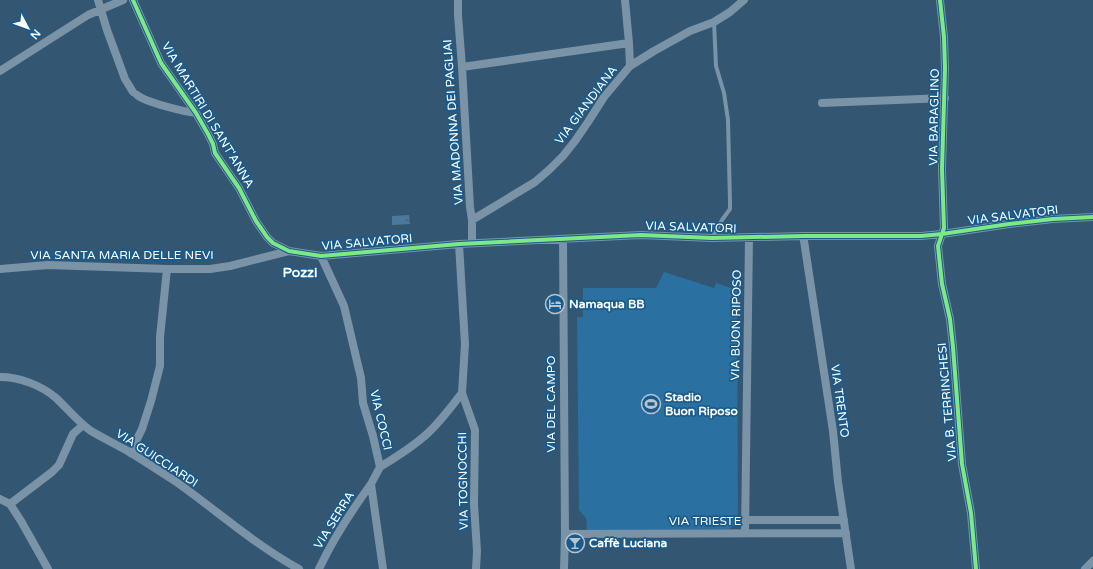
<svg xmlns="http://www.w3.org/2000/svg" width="1093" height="569" viewBox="0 0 1093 569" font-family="'Varela Round',sans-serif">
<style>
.pitch{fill:#2a70a1}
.water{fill:url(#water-ripples)}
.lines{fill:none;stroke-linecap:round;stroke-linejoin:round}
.service{stroke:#7a93a6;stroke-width:4}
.minor{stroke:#7a93a6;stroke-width:8}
.cycleway-casing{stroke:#195b8c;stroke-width:6}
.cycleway{stroke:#7ce984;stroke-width:4}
.labels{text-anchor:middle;stroke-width:3.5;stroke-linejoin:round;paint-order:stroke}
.street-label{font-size:12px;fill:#fff;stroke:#195b8c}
.poi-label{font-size:12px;font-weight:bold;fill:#fff;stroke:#195b8c;text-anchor:start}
.quarter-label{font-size:14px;font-weight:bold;fill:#fff;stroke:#195b8c}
</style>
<defs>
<pattern id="water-ripples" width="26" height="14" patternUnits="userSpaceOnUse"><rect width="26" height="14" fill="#4b799b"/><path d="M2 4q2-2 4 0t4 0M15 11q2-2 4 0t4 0" fill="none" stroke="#4c6274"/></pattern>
</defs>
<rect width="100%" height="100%" fill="#335772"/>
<!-- pitch -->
<path class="pitch" d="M664,272l50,16 2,-5 21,7 1,232 -8,7 -143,2 -1,-13 -7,-8 -2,-193h6v-29h73z"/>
<!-- water -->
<path class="water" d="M409,215l1,9 -18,1v-9z"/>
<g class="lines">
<!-- service -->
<path class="service" d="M712,238l10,-18 8,-11v-7l-2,-82 -4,-27 -8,-27 -2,-44"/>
<!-- minor -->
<path class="minor" d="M98,0l9,30 18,49 8,13
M133,0l28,63 35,50 12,21 5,10 2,9 24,35 17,33 11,16 6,6 16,8 32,5 138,-12 182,-9 71,3 92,-2h117l21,-2 67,-10 44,-5 40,-2
M458,0v15l4,52 8,140 2,13v23
M625,0l4,43 1,23
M940,0l4,37 1,31 -3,101 2,59 -6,18 4,38 8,35 3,28 9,117 9,49 5,56
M462,67l167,-24
M0,71l88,-56 35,-15
M137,95c8,7 48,17 59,18
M822,103l123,-5
M472,220l63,-38 15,-13 13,-13 12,-15 13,-19 16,-25 26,-31 24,-15 36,-20 24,-9 16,-10 14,-12
M804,236v5l29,190 5,51 13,87
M563,239l2,295 -1,35
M459,244l6,100 -3,49 13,37 -1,74 3,47 -1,18
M321,256l23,50 17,72 2,25 10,33 7,31 -9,17 12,85
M0,269l48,-4 119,4h43l20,-3 59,-15
M0,377c19,0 41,8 56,21 12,11 22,24 35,33 12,7 24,13 35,19 17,10 33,21 49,31 41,29 79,63 124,88
M132,454l3,-11 7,-14 9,-28 9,-35v-29l7,-68
M380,467c16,-10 33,-20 48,-34 13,-12 23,-26 34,-40
M0,499l10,5 11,17 27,48
M10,504l42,-32 7,-7 14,-31 10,-9
M746,520h98
M745,533l4,-295
M565,534l281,-1
M319,569c14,-30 33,-59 52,-85
M1085,569l8,-8"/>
<!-- cycleway casing -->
<g class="cycleway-casing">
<path id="cycleway" d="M133,0l28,63 35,50 12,21 5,10 2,9 24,35 17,33 11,16 6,6 16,8 32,5 138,-12 182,-9 71,3 92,-2h117l21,-2 67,-10 44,-5 40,-2
M940,0l4,37 1,31 -3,101 2,59 -6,18 4,38 8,35 3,28 9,117 9,49 5,56"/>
</g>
<!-- cycleway -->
<use href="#cycleway" class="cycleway"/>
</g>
<!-- icons -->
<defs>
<g id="hotel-ring" transform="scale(1)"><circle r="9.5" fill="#195b8c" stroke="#b8c4ce" stroke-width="1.5"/><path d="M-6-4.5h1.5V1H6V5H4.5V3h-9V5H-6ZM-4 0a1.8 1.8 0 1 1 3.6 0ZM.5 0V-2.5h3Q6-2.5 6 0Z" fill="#b8c4ce"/></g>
<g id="stadium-ring" transform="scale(1)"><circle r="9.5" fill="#195b8c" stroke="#b8c4ce" stroke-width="1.5"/><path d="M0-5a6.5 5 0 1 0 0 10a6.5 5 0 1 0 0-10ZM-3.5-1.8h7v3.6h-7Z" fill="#b8c4ce"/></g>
<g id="bar-ring" transform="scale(1)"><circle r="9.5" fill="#195b8c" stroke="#b8c4ce" stroke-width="1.5"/><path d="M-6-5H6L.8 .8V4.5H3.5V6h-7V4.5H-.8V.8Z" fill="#b8c4ce"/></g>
</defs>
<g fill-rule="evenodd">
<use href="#hotel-ring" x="555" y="304"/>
<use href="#stadium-ring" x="651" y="404"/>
<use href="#bar-ring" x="575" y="543"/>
</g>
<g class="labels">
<!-- street labels -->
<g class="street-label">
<text transform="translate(586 105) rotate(-53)" y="4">VIA GIANDIANA</text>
<text transform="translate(208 115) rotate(59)" y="4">VIA MARTIRI DI SANT'ANNA</text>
<text transform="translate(934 117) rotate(-89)" y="4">VIA BARAGLINO</text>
<text transform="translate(453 122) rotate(-94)" y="4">VIA MADONNA DEI PAGLIAI</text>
<text transform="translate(1013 215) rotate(-7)" y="4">VIA SALVATORI</text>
<text transform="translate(691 227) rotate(2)" y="4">VIA SALVATORI</text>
<text transform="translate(367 242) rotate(-5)" y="4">VIA SALVATORI</text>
<text x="122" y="259">VIA SANTA MARIA DELLE NEVI</text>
<text transform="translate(736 325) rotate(-89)" y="4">VIA BUON RIPOSO</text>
<text transform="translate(840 401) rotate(82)" y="4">VIA TRENTO</text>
<text transform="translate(947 402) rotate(-95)" y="4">VIA B. TERRINCHESI</text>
<text transform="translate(551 404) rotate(-90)" y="4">VIA DEL CAMPO</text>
<text transform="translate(381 420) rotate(77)" y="4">VIA COCCI</text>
<text transform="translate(157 458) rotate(33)" y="4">VIA GUICCIARDI</text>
<text transform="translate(463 481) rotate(-91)" y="4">VIA TOGNOCCHI</text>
<text transform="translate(334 520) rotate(-58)" y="4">VIA SERRA</text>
<text x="705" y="525">VIA TRIESTE</text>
</g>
<!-- poi labels -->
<g class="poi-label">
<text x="569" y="308">Namaqua BB</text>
<text x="665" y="401">Stadio<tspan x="665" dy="14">Buon Riposo</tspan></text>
<text x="589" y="547">Caffè Luciana</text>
</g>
<!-- quarter labels -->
<g class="quarter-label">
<text x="300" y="277">Pozzi</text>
</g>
</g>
<!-- north arrow -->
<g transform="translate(28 28) rotate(131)" stroke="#195b8c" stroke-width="3" paint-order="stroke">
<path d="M0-3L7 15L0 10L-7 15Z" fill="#ffffff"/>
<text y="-6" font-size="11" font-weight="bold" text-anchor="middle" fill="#ffffff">N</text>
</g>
</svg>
